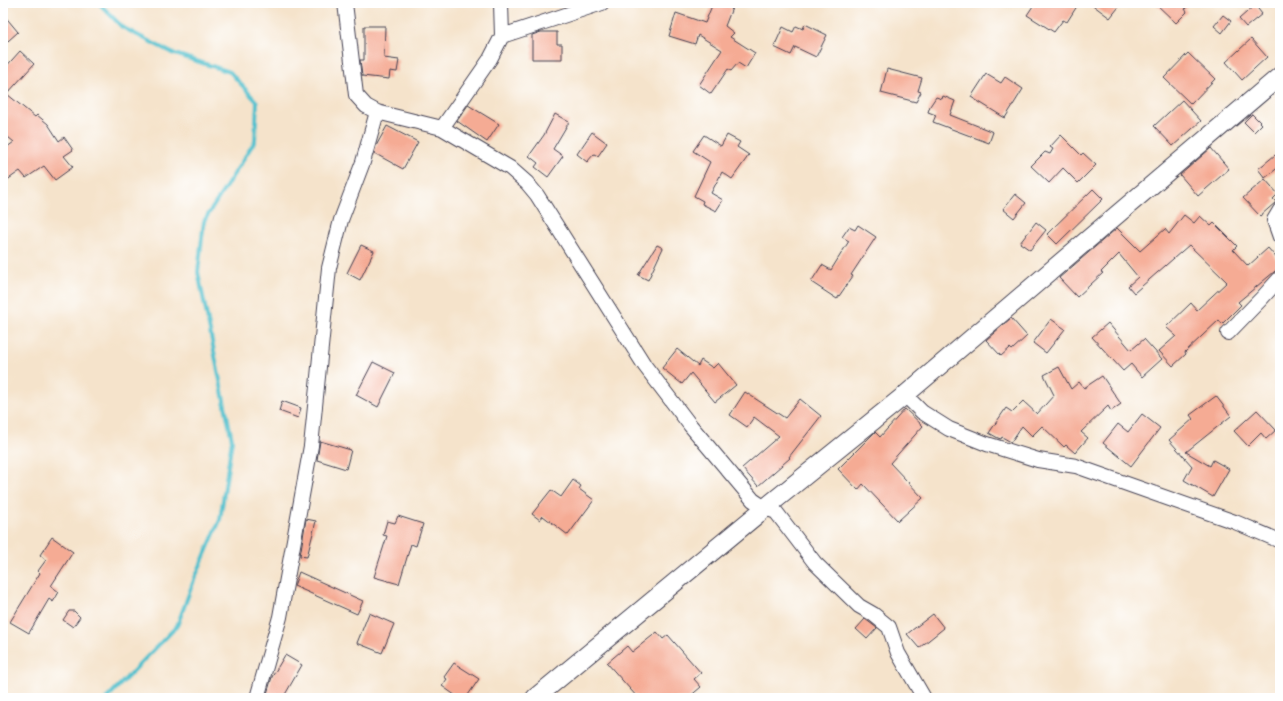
<svg xmlns="http://www.w3.org/2000/svg" width="1283" height="701" viewBox="0 0 1283 701" font-family="'Libre Bodoni',serif">
<style>
.lines{fill:none;stroke-linecap:round;stroke-linejoin:round}
.stream{stroke:#55c1ce;stroke-width:4}
.building{fill:#f5ab94}
.minor-casing{stroke:#423f51;stroke-width:16}
.major-casing{stroke:#423f51;stroke-width:20}
.minor{stroke:#fff;stroke-width:14}
.major{stroke:#fff;stroke-width:18}
</style>
<rect width="100%" height="100%" fill="#fff"/>
<filter id="ink" filterUnits="userSpaceOnUse"><feTurbulence type="fractalNoise" baseFrequency=".025" numOctaves="2"/><feDisplacementMap in="SourceGraphic" scale="8" xChannelSelector="R" yChannelSelector="G"/><feConvolveMatrix kernelMatrix="1 2 1 2 8 2 1 2 1" color-interpolation-filters="sRGB"/></filter>
<filter id="wash" filterUnits="userSpaceOnUse"><feTurbulence type="fractalNoise" baseFrequency=".012" numOctaves="4" result="noise"/><feDisplacementMap in="SourceGraphic" scale="16" xChannelSelector="R" yChannelSelector="G"/><feGaussianBlur stdDeviation="0.9" result="paint"/><feColorMatrix in="noise" values="0 0 0 0 0 0 0 0 0 0 0 0 0 0 0 0 0 1.4 0 .05"/><feComposite in="paint" operator="in"/></filter>
<g filter="url(#wash)">
<rect width="100%" height="100%" fill="#f5e3cb"/>
<g class="lines">
<!-- stream -->
<path class="stream" d="M99,3l23,24 50,26 58,19 27,30 -2,39 -51,80 -6,51 34,168 -12,80 -26,60 -17,46 -70,72"/>
</g>
<g id="blocks">
<!-- building -->
<path class="building" d="M713,3h7l12,5 -7,18 9,7 -4,4 25,16 -9,15 -8,-5 -7,8 -3,-2 -17,25 -12,-9 23,-35 -24,-15 -3,9 -26,-8 7,-23 29,10z
M1035,3h44l-12,19 -4,-2 -9,12 -27,-17z
M1090,3h32l-12,15z
M1155,3h36l-6,6 2,3 -11,11z
M1255,5l7,9 -16,13 -7,-8z
M3,14l15,18 -10,9 -5,-5z
M1223,15l8,6 -9,12 -8,-7z
M805,24l22,11 -11,22 -21,-10 -4,8 -17,-8 9,-20 10,5 3,-6 7,3z
M364,26h21l-1,32 15,2 -2,12 -7,-1 -1,8 -27,-3 -2,-16h4z
M541,32h16v12h5v15h-30v-24z
M1251,39l16,18 -25,23 -16,-18z
M20,51l14,13 -27,30 28,23 2,-2 11,9 11,17 5,-4 9,13 -9,6 9,11 -18,13 -11,-14 -18,12 -6,-7 -17,12v-33l11,-8 -11,-9v-51l5,-6 -5,-5v-1z
M1188,53l27,26 -24,25 -27,-26z
M887,69l35,9 -4,13 3,1 -5,10 -35,-9z
M986,74l15,9 4,-6 18,12 -18,29 -34,-21z
M943,96l12,5 -5,14 43,17 -4,11 -56,-21 3,-7 -8,-3 2,-6 6,-9 6,2z
M1182,100l19,21 -28,25 -19,-20z
M468,105l31,19 -12,18 -30,-21z
M555,114l14,8 -16,27 10,7 -15,21 -13,-10 3,-4 -9,-7 15,-21z
M1252,114l10,10 -8,8 -10,-10z
M387,126l31,16 -15,27 -29,-16 2,-7z
M592,132l15,11 -9,13 -4,-2 -7,8 -10,-8z
M704,135l17,11 6,-11 13,7 -3,5 12,8 -17,24 -10,-7 -11,21 12,7 -7,11 -14,-7 1,-3 -9,-5 16,-34 -17,-11z
M1061,135l20,20 2,-2 13,12 -18,18 -15,-15 -14,15 -18,-17 14,-14 5,2 3,-5 -3,-2z
M1211,148l18,21 -31,27 -18,-21z
M1275,155l5,6v5l-15,12 -7,-9z
M1265,179l13,15 -5,5 3,3 -16,14 -17,-18z
M1093,189l10,10 -46,45 -10,-10z
M1015,194l11,9 -12,15 -11,-9z
M1184,215l10,8 6,-7 11,10 3,-3 23,23 -4,4 15,16 20,-18 12,14v5l-42,35 3,3 -19,19 -3,-4 -34,32 1,2 -13,12 -14,-15 17,-15 -10,-9 25,-24 6,7 30,-28 -38,-37 -55,48 -6,-7 10,-9 -19,-23 -18,18 2,1 -26,24 -18,-19 58,-50 23,23 25,-22 4,5z
M1036,222l10,8 -16,20 -10,-7z
M858,225l18,12 -25,38 2,1 -16,23 -26,-17 11,-17 9,5 18,-29 -7,-4 7,-10 6,3z
M361,245l13,6 -14,29 -13,-7z
M657,245l6,3 -15,32 -10,-5 5,-8z
M1011,318l16,18 -15,14 -2,-2 -9,8 -15,-16z
M1051,319l14,10 -19,24 -13,-10z
M1108,323l23,27 13,-11 18,20 -20,18 -11,-13 -8,7 -31,-34z
M677,349l21,17 3,-6 12,8 5,-5 18,22 -21,17 -24,-29 -9,11 -20,-16z
M373,362l22,11 -17,34 -22,-12z
M1059,367l12,22 8,-7 5,6 18,-12 19,28 -10,7 -3,-5 -27,26 7,6 -13,15 -9,-8 -2,2 -22,-21 -10,10 -10,-10 -11,16 -9,-5 -1,2 -3,-1 -9,-5 17,-25 6,4 11,-11 14,13 17,-19 -10,-20z
M745,392l40,26 15,-19 21,17 -32,41 1,1 -32,28 -16,-18 37,-32 -25,-19 -7,10 -17,-12z
M1216,396l15,20 -45,36 24,14 3,-6 16,9 -16,28 -29,-17 8,-14 -23,-26 24,-21 -3,-4z
M282,401l19,7 -3,10 -19,-7z
M905,409l18,17 -33,37 33,35 -25,23 -35,-37 -5,6 -20,-21 37,-37 5,5z
M1257,410l19,20 -10,9 -5,-6 -13,13 -14,-15z
M1142,414l18,14 -29,38 -28,-23 15,-19 10,8z
M320,441l31,9 -5,19 -29,-9z
M573,480l8,6 -2,3 15,11 -26,35 -25,-19 -3,4 -8,-6 19,-24 10,7z
M398,516l25,8 -7,22 -5,-2 -12,40 -25,-7 13,-41 -4,-1 4,-14 8,2z
M306,519l10,2 -9,36 -7,-1z
M52,537l21,15 -22,34 8,6 -6,10 -4,-3 -20,34 -19,-11 30,-49 -2,-2 8,-11 -6,-5z
M299,572l64,29 -6,13 -63,-28z
M69,611h5l6,6 -7,10 -10,-7z
M369,613l25,11 -12,29 -25,-10z
M933,614l11,14 -25,20 -12,-14z
M865,619l12,9 -10,11 -11,-10z
M657,632l6,7 5,-4 33,38 -7,6 7,8 -13,11h-50l-31,-35 20,-17 5,6z
M285,655l17,10 -19,33h-14l-3,-1 6,-20z
M454,663l25,16 -13,19h-7l-17,-12 5,-7 -3,-2z"/>
</g>
</g>
<g filter="url(#ink)">
<use href="#blocks" fill-opacity="0" stroke="#423f51" stroke-width="1"/>
<g class="lines">
<!-- minor casing -->
<g class="minor-casing">
<path id="minor" d="M502,36l100,-33
M377,112l65,16 48,-69 12,-23 -1,-33
M442,128l68,40 17,15 10,12 108,171 45,59 63,75 12,8 11,4 39,51 44,43 14,8 16,13 9,26 26,45
M1280,210l-6,10 6,17
M1228,333l34,-35 18,-20
M905,395l17,17 27,17 38,15 51,16 38,6 159,56 45,19
M257,698l23,-81 31,-171 18,-178 12,-48 22,-58 14,-50 -11,-6 -10,-11 -11,-92"/>
</g>
<!-- major casing -->
<g class="major-casing">
<path id="major" d="M535,698l230,-190 140,-113 375,-319"/>
</g>
<!-- minor -->
<use href="#minor" class="minor"/>
<!-- major -->
<use href="#major" class="major"/>
</g>
</g>
<!-- margin -->
<rect width="1283" height="701" fill="none" stroke="#fff" stroke-width="16"/>
</svg>
